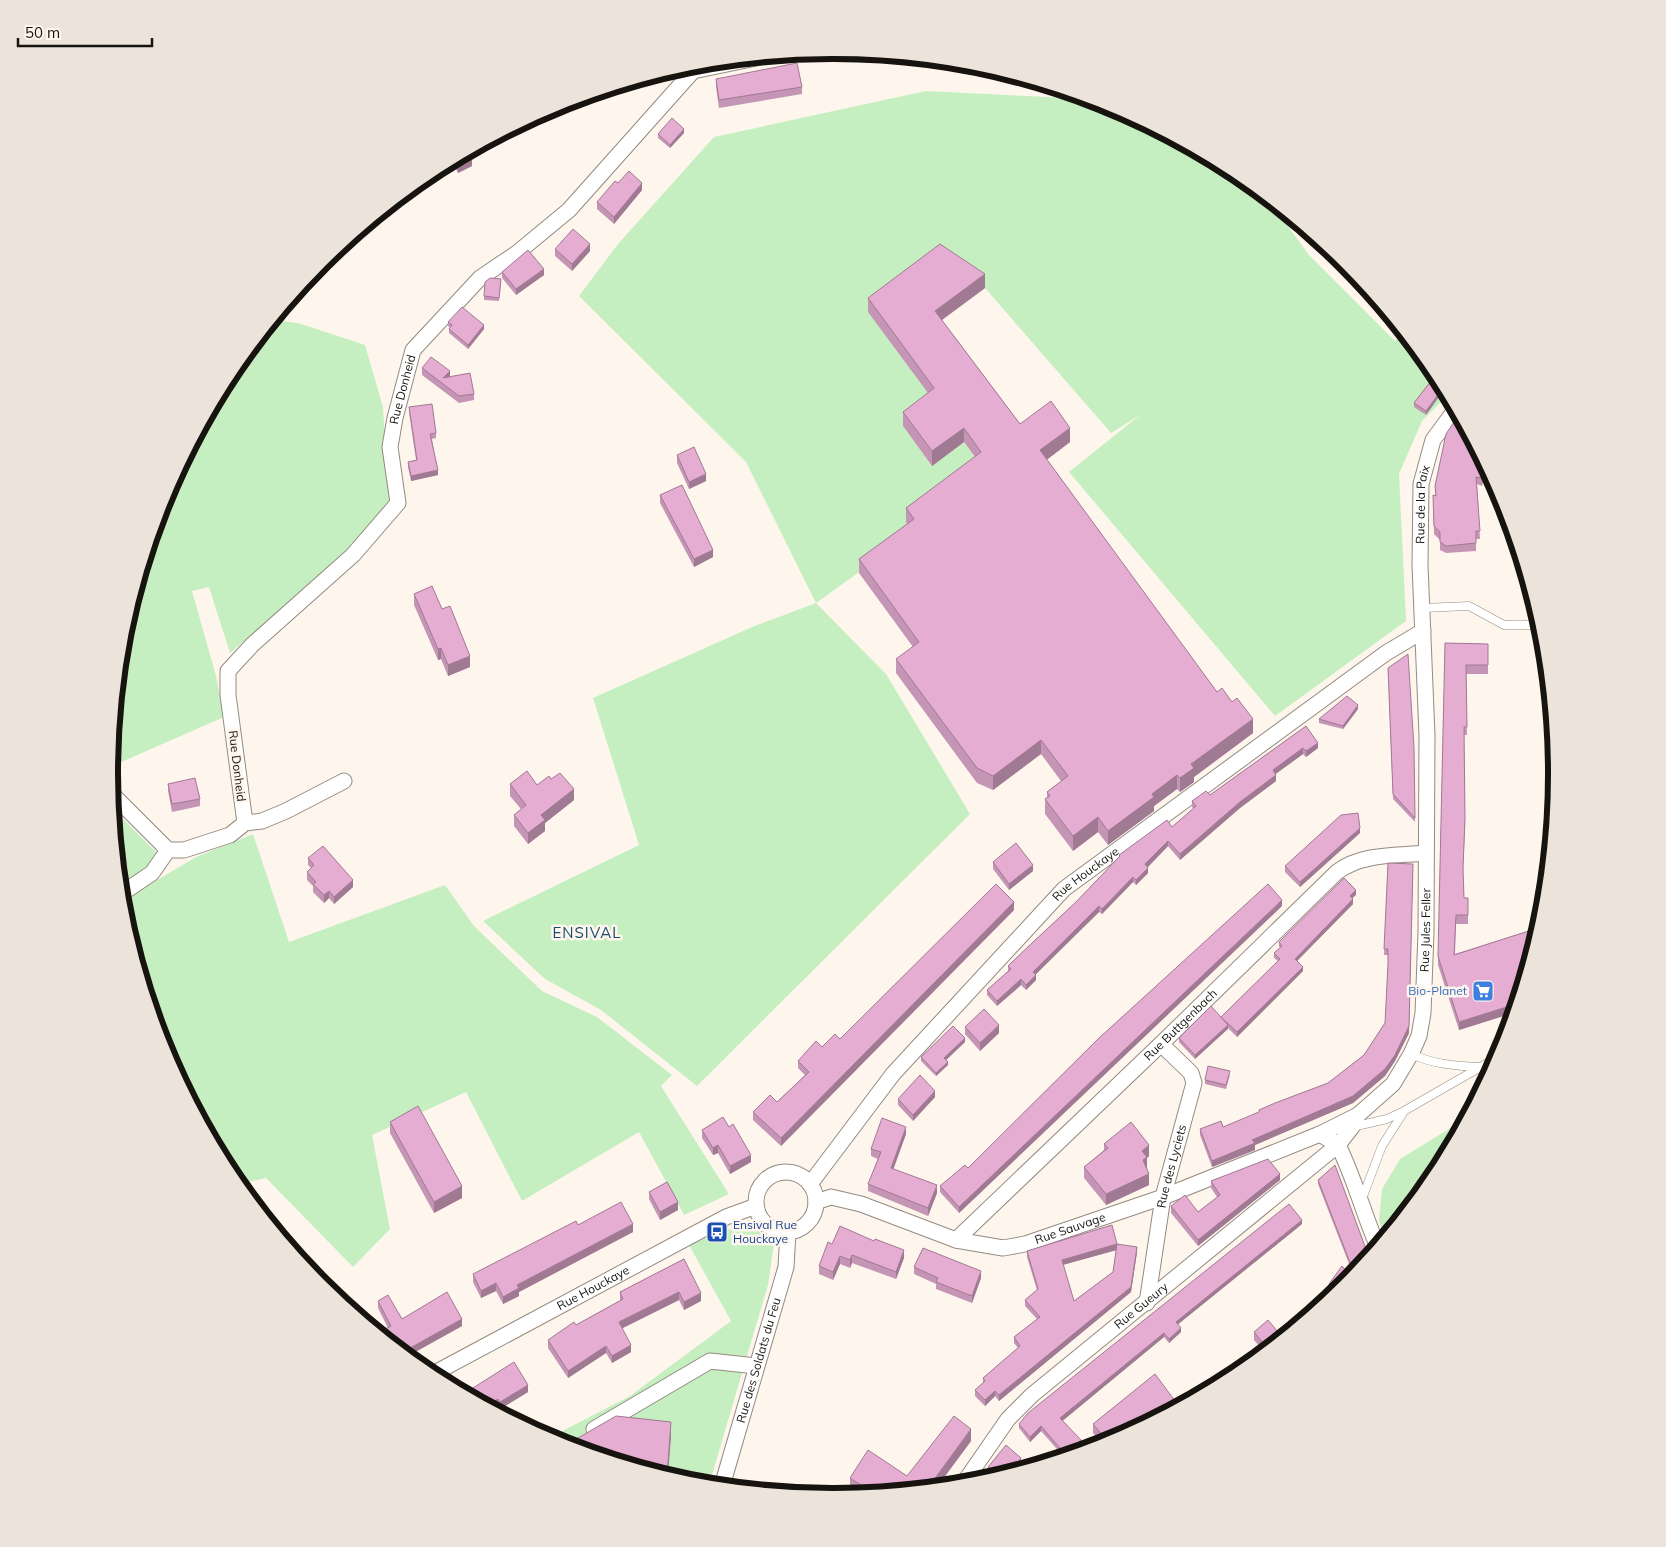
<svg xmlns="http://www.w3.org/2000/svg" width="1666" height="1547" viewBox="0 0 1666 1547" font-family="Mulish,sans-serif">
<style>
.green{fill:#c6efc1}
.lines{fill:none;stroke-linecap:round;stroke-linejoin:round}
.service-casing{stroke:#948a80;stroke-width:9}
.minor-casing{stroke:#948a80;stroke-width:17}
.service{stroke:#fff;stroke-width:8}
.minor{stroke:#fff;stroke-width:15}
.wall{fill:#c595b5;fill-rule:evenodd}
.shaded-wall{fill:#a07993}
.building{fill:#e5add2;stroke:#a07993;fill-rule:evenodd}
.labels{text-anchor:middle;stroke-width:5;stroke-linejoin:round;paint-order:stroke}
.street-label{font-size:12px;fill:#171410;stroke:#fef6ed}
.shop-label{font-size:12px;fill:#366cbe;stroke:#fef6ed;text-anchor:end}
.transit-label{font-size:12px;fill:#164399;stroke:#fef6ed;text-anchor:start}
.quarter-label{font-size:15px;letter-spacing:1px;fill:#144d6e;stroke:#fef6ed}
.rim{fill:none;stroke:#171410;stroke-width:6}
</style>
<rect width="100%" height="100%" fill="#fef6ed"/>
<!-- green -->
<path class="green" d="M926,91l164,8 20,6 125,67 34,28 40,55 86,86 7,-9 33,40 12,24 -25,25 -23,53 7,147 -131,95 -206,-244 71,-57 -29,18 -126,-145 -45,-30 -6,145 -31,23 29,40 32,-24 17,24 -67,67 -98,70 70,71 84,140 -273,272 -96,-76 -56,-31 -62,-58 156,-76 -46,-147 159,-71 64,-24 -70,-141 -167,-166 39,-52 96,-107z
M274,320l24,3 67,22 18,62 6,94 -19,31 -140,121 -21,-66 -17,4 24,85 8,41 -114,50 13,-135 42,-136 67,-125z
M113,809l43,43 -8,13 -27,22z
M253,834l36,108 156,-57 29,41 68,65 55,26 75,58 -11,11 68,108 -45,21 -45,-83 -117,69 -56,-109 -94,43 18,94 -37,38 -87,-89 -27,6 -8,-9 -67,-125 -41,-136 -1,-13 74,-44z
M1465,1119l-31,57 -49,60 -6,-15 3,-32 18,-30z
M752,1226l22,18 -6,41 -59,200 -17,-2 -143,-45 81,-42 101,-75 -42,-76 36,-15z"/>
<g class="lines">
<!-- service casing -->
<g class="service-casing">
<path id="service" d="M1422,608l47,-2 35,19h36
M1411,1054c22,10 44,12 69,13
M1352,1127l35,-8 17,-8 94,-54
M1362,1199l20,-53 21,-33"/>
</g>
<!-- minor casing -->
<g class="minor-casing">
<g id="minor">
<path d="M112,794l56,56"/>
<path id="s1" d="M245,823l-17,-128v-24l24,-26 101,-90 45,-52 -8,-56 5,-29 18,-68 67,-72 37,-25 52,-43 124,-139 68,-14"/>
<path d="M168,850h16l46,-15 15,-12 17,-2 24,-10 58,-30"/>
<path d="M121,894l31,-21 16,-23"/>
<path d="M1320,1134l38,-19"/>
<path d="M1338,1145c16,32 25,67 39,100"/>
<circle cx="786" cy="1202" r="30"/>
<path id="s2" d="M810,1184l83,-110 171,-185 322,-236 37,-22"/>
<path id="s3" d="M816,1202l15,-5 30,7 95,36 47,8 22,-4 138,-47 157,-63 18,11"/>
<path id="s4" d="M956,1240l205,-196 176,-172c25,-19 58,-16 89,-19"/>
<path id="s5" d="M1147,1303l16,-106 31,-114 -3,-10 -30,-29"/>
<path id="s6" d="M431,1375l295,-158 30,-11"/>
<path d="M594,1429l116,-68 46,5"/>
<path id="s7" d="M963,1484l45,-65 24,-24 306,-250 14,-18 6,-12 35,-31 18,-30 8,-18 4,-23 3,-81 1,-197 -7,-170 1,-81 12,-44 22,-30"/>
<path id="s8" d="M722,1486l64,-219 2,-35"/>
</g>
</g>
<!-- service -->
<use href="#service" class="service"/>
<!-- minor -->
<use href="#minor" class="minor"/>
</g>
<!-- wall -->
<path class="wall" d="M716,79l86,8v7l-83,14 -3,-21z
M684,133l-14,15 -12,-10v-4z
M491,140v3l-22,11 3,12 -14,7 -7,-12z
M618,183l24,7 -28,34 -17,-15v-7z
M555,249l35,2 -18,20 -17,-15z
M502,272l42,3 -28,20 -14,-17z
M501,283l-2,18 -15,-1v-4z
M985,288l-43,32 78,104 50,18 -24,18 171,232 36,41 -59,44v5l-14,10 -3,-3 -23,17v5l-46,34 -10,-13 -25,19 -28,-37v-15l2,-1v-6l14,-11 -20,-27 -48,36 -16,-7 -81,-110v-14l17,-12 -54,-74v-14l48,-35 -1,-2v-14l69,-51 -11,-15 -32,24 -29,-40v-14l25,-19 -60,-81v-14z
M448,322l36,7 -16,20 -19,-16v-4l1,-2 -2,-1z
M422,368l28,9 24,17v6l-15,3 -37,-28z
M1434,377l-8,38 -12,-8v-4z
M409,407l27,26v5l-4,1 6,36 -27,6 -3,-14v-5l8,-2 -7,-48z
M1458,416l27,50 -3,20 -5,-2 3,55h-4v12l-30,2 -6,-3v-10l-6,-6 -1,-39 2,1v-10z
M677,455l29,26 -17,8 -12,-26z
M660,495l53,62 -19,10 -34,-64z
M414,594l28,15 28,58 -22,9 -7,-17 -3,1 -24,-55z
M1445,643l43,1v30h-22l1,61h-3l1,92 -2,46 1,25h4v26h-12l-1,30 83,-26 -25,85 -54,17 -21,-65z
M1388,668l26,80 1,74 -22,-23z
M1358,709l-15,20 -24,-6v-4z
M1306,726l12,22 -12,9 -3,-3 -28,20 1,7 -36,27 -60,52 -12,-14 -20,21v6l-12,12 -3,-3 -31,32 -3,-2 -63,62v6l-10,10 -5,-5 -24,21 -10,-11v-5l21,-19v-5l68,-64 43,-44v-3l53,-28 22,-18 -2,-2v-6l18,-6z
M168,784l32,15v7l-28,6 -4,-21z
M510,784l27,1 37,15 -29,23v8l-17,13 -14,-18v-11l7,-6 -11,-13z
M1360,833l-60,54 -15,-15v-6z
M308,858l45,29 -19,17 -5,-6 -5,5 -11,-11v-6l-6,-6v-8l4,-4 -3,-3z
M993,862l40,9 -24,19 -16,-21z
M1388,863l21,170 -14,28 -10,15 -32,27 -98,42v5l-43,17 -12,-32v-6l23,-2 36,-14v-3l69,-27 36,-28 21,-32 3,-58v-10h-4z
M1356,895l-4,3 1,6 -56,57 6,10 -66,66 -9,-9 -33,31 -16,-17v-4l42,-20 57,-57 -4,-3v-5l6,-5 -1,-2v-4z
M1282,906l-323,307 -19,-21v-6l28,-18z
M1014,910l-233,236 -28,-26v-8l24,-10 28,-27 -7,-7v-7l24,-14 18,-8z
M965,1027l34,6 -19,18 -15,-17z
M965,1042l-19,18 2,5 -12,11 -15,-15v-4z
M1230,1075l-4,14 -21,-5v-4z
M935,1097l-22,24 -15,-16v-6z
M390,1122l72,76 -28,15 -44,-80z
M702,1130l49,32 -21,12 -12,-21 -5,2 -11,-17z
M906,1134l-13,35 44,24 -9,23 -60,-25v-7l10,-25 -7,-3v-7z
M1104,1144l45,12 -2,2v10l2,17 -43,20 -22,-27v-11l20,-17z
M1280,1180l-82,66 -27,-33v-7l27,6 19,-15 -6,-9v-7z
M1318,1180l49,78 -14,16 -35,-90z
M649,1192l29,18 -18,10 -11,-21z
M1302,1224l-124,100 3,8 -12,11 -5,-6 -102,84 19,24 -11,9 -7,2 -22,-25 -11,11 -11,-14v-4z
M578,1225l55,7 -114,60v4l-16,8 -7,-13 -15,7 -8,-16v-8z
M832,1244l72,14 -8,21 -44,-16 -2,5 -10,-4 -7,16 -14,-6v-8z
M1117,1244l20,8 -6,40 -132,109 -4,-5 -10,10 -10,-10v-6l8,-7v-5l35,-30 -4,-5v-6l23,-18 -12,-13v-6l12,-10 -10,-33v-6zM1116,1250l-3,22 -39,29 -11,-36z
M684,1259l17,42 -17,9 -5,-10 -57,28 9,24 -19,11 -6,-10 -38,25 -20,-30v-8l28,-15 44,-24v-9z
M914,1267l67,11 -9,25 -36,-14v-5l-22,-10z
M1351,1277l-91,70 -6,-7v-8h24l38,-31v-3l13,-11v-3z
M378,1301l24,18 60,7 -54,30 -27,-22v-3l7,-3 -10,-20z
M528,1392l-28,17 -2,-3 -33,-13z
M1093,1424l17,18 -7,2 -10,-11z
M971,1441l-34,46 -79,8 -8,-6v-11l57,-2z
M1021,1462l-8,9 -17,5 -8,-6v-3z"/>
<!-- shaded-wall -->
<path class="shaded-wall" d="M684,129v4l-14,15v-3z
M491,140v3l-25,12v-2z
M472,160v6l-14,7v-6z
M642,183v7l-28,34v-7z
M590,244v7l-18,20v-7z
M544,269v6l-28,20v-6z
M985,274v14l-50,37v-14z
M484,325v4l-16,20v-4z
M450,371v7h-7z
M1443,388l1,2 -18,25v-4z
M964,428v14l-32,24v-15z
M1070,428v14l-30,23v-15z
M1484,464l1,2 -3,20v-8z
M438,470v5l-27,6v-5z
M706,474v7l-17,8v-7z
M713,550v7l-19,10v-8z
M441,648v11l-3,1v-11z
M470,656v11l-22,9v-11z
M1358,705v4l-15,20v-3z
M1253,719v14l-59,44v5l-14,10v-14l11,-14z
M1041,740v14l-48,36v-14z
M1318,743v5l-12,9v-6z
M1303,748v6l-30,22v-6z
M1177,775v14l-23,17v5l-46,34v-14l44,-37z
M1276,775v6l-36,27 -60,52v-6l60,-52z
M574,789v11l-29,23v8l-17,13v-11l13,-18z
M1098,817v15l-25,19v-15z
M1360,828v5l-60,54v-5z
M1168,841v5l-23,24v-6z
M1413,864l-4,169 -14,28 -10,15 -32,27 -98,42v5l-43,17v-6l173,-92z
M1033,865v6l-24,19v-6z
M1148,868v5l-12,12v-5z
M1133,877v5l-31,32v-5z
M353,880v7l-19,17v-7z
M1356,890v5l-6,5v-4z
M329,891v7l-5,5v-8z
M1353,899v5l-58,59v-4z
M1282,900v6l-323,307v-6z
M1014,902v8l-233,236v-8z
M1099,906v6l-66,65v-5z
M1303,967v4l-66,66v-5z
M1036,975v5l-10,10v-5z
M1021,979v6l-24,21v-5z
M1516,1004l-3,9 -54,17v-8z
M999,1025v8l-19,18v-8z
M1228,1025v4l-33,30v-4z
M965,1038v4l-21,20v-4z
M948,1062v3l-12,11v-3z
M935,1091v6l-22,24v-6z
M906,1127v7l-15,42v-8z
M718,1145v8l-5,2v-7z
M1149,1145v11l-2,2v10l-4,3 -1,-20z
M751,1155v7l-21,12v-8z
M1149,1174v11l-43,20v-11z
M1280,1174v6l-82,66v-6z
M937,1185v8l-9,23v-8z
M462,1186v12l-28,15v-11z
M678,1202v8l-18,10v-8z
M1302,1220v4l-126,102v-4z
M633,1224v8l-114,60v4l-16,8v-7l14,-12z
M1117,1244v6l-55,15v-5z
M1137,1247v5l-6,40 -132,109v-6z
M904,1250v8l-8,21v-7z
M852,1255v8l-2,5v-8z
M840,1256v8l-7,16v-8z
M981,1271v7l-9,25v-7z
M496,1283v8l-15,7v-7z
M679,1292v8l-60,30v-8z
M701,1293v8l-17,9v-8z
M462,1319v7l-54,30 -5,-4z
M1181,1328v4l-12,11v-4z
M1164,1333v4l-104,86v-5z
M631,1345v7l-19,11v-7z
M606,1346v7l-38,25v-7z
M528,1385v7l-28,17v-7z
M995,1391v5l-10,10v-6z
M498,1399v7l-4,3 -6,-4z
M671,1422v15l-3,39h-1z
M1041,1426v5l-11,11v-5z
M971,1429v12l-34,46 -9,1z
M1081,1440v5l-11,9 -5,2v-2z
M1021,1458v4l-8,9 -4,1z"/>
<!-- building -->
<path class="building" d="M797,63l5,24 -83,13 -3,-21z
M672,118l12,11 -14,16 -12,-11z
M468,152l4,8 -14,7 -4,-7z
M629,171l13,12 -28,34 -17,-15 18,-21 3,2z
M573,229l17,15 -18,20 -17,-15z
M940,244l45,30 -50,37 85,113 31,-23 19,27 -30,22 177,242 5,-4 10,14 5,-4 16,21 -62,45 3,4 -14,10 -3,-3 -25,19 2,3 -46,34 -10,-14 -25,19 -28,-37 5,-3 -3,-4 21,-16 -27,-36 -48,36 -16,-8 -81,-109 23,-17 -60,-83 55,-40 -8,-11 75,-56 -17,-24 -32,23 -29,-39 31,-24 -66,-90z
M528,250l16,19 -28,20 -14,-17z
M490,278l11,1 -2,19 -15,-2 1,-14z
M462,307l22,18 -16,20 -19,-16 3,-4 -4,-3z
M431,357l19,14 -7,7 27,-5 4,21 -15,2 -37,-28z
M1434,377l6,5 3,6 -17,23 -12,-8z
M432,404l4,29 -6,1 8,36 -27,6 -3,-14 9,-2 -8,-53z
M1458,416l26,48 -2,14 -6,-1 4,54h-4v12l-30,3 -6,-4v-10l-6,-6 -1,-31 3,1 -1,-10 11,-52z
M694,447l12,27 -17,8 -12,-27z
M682,485l31,65 -19,9 -34,-64z
M432,586l10,23 8,-3 20,50 -22,9 -7,-17 -3,1 -24,-55z
M1445,643l43,1v21h-22l1,62h-3l1,91 -2,50 1,30h4v17h-12l-2,40 84,-27 -22,76 -57,18 -21,-66z
M1408,654l6,94 1,70 -22,-24 -5,-126z
M1347,696l11,9 -15,21 -24,-7z
M1306,726l12,17 -12,8 -3,-3 -30,22 3,5 -36,27 -60,52 -12,-13 -23,23 3,4 -12,12 -3,-3 -31,32 -3,-3 -66,66 3,3 -10,10 -5,-6 -24,22 -10,-11 24,-21 -3,-3 24,-23 44,-41 44,-46 -1,-1 48,-35 5,7 24,-21 -4,-5 14,-10 4,4z
M527,771l10,14 12,-9 2,3 9,-6 14,16 -33,26 4,5 -17,13 -14,-18 12,-10 -16,-21z
M195,778l5,21 -28,5 -4,-20z
M1358,813l2,15 -60,54 -15,-16 56,-51z
M1016,843l17,22 -24,19 -16,-22z
M323,846l30,34 -19,17 -5,-6 -5,4 -11,-11 3,-2 -9,-10 7,-7 -6,-7z
M1388,863l25,1 -4,162 -14,29 -10,14 -32,27 -101,44 3,3 -43,18 -12,-32 21,-8 2,6 36,-15v-2l16,-7 53,-20 36,-28 21,-32 3,-59v-15h-4z
M1344,878l12,12 -6,6 3,3 -58,60 8,8 -66,65 -16,-15 59,-58 -6,-6 8,-7 -3,-4z
M996,884l18,18 -233,236 -28,-26 17,-17 7,7 32,-30 -11,-11 18,-20 6,6 13,-13 5,5z
M1268,884l14,16 -323,307 -19,-21 25,-21 3,3 130,-129z
M1211,1006l17,19 -33,30 -16,-17z
M984,1009l15,16 -19,18 -15,-16z
M953,1026l12,12 -21,20 4,4 -12,11 -15,-16z
M1208,1066l22,5 -4,14 -21,-5z
M920,1075l15,16 -22,24 -15,-16z
M418,1106l44,80 -28,16 -44,-80z
M723,1117l6,10 4,-3 18,31 -21,11 -12,-21 -5,3 -11,-18z
M882,1118l24,9 -15,41 46,17 -9,23 -60,-24 13,-32 -10,-3z
M1131,1122l18,23 -7,6 5,6 -4,3 6,14 -43,20 -22,-27 24,-19 -4,-4z
M1268,1159l12,15 -82,66 -27,-34 14,-11 13,17 22,-17 -9,-14z
M1335,1165l31,84 1,9 -13,15 -36,-93z
M667,1182l11,20 -18,10 -11,-20z
M621,1202l12,22 -116,61 2,3 -16,9 -7,-14 -15,8 -8,-17 103,-53 2,4z
M1289,1204l13,16 -126,102 5,6 -12,11 -5,-6 -104,85 21,22 -16,14 -24,-28 -11,11 -11,-13 9,-11z
M1112,1225l5,19 20,3 -6,40 -132,108 -4,-4 -10,9 -10,-10 10,-9 -2,-3 37,-32 -6,-9 26,-20 -15,-17 13,-11 -11,-38zM1117,1244l-4,28 -39,29 -12,-41z
M840,1226l34,15 1,-2 29,11 -8,22 -44,-17 -2,5 -10,-4 -7,16 -14,-6 9,-24 4,2z
M923,1248l58,23 -9,25 -36,-14 2,-4 -24,-11z
M684,1259l17,34 -17,9 -5,-10 -60,30 12,23 -19,11 -6,-10 -38,25 -20,-31 26,-18 2,3 47,-26 -3,-7z
M1342,1266l9,11 -7,8 -109,90 -39,21 68,-52 -10,-12 14,-12 10,12 40,-32 -2,-2 14,-12 -1,-2z
M447,1292l15,27 -59,33 -1,-3 -2,1 -19,-16h2l-2,-3 10,-5 -13,-25 10,-6 14,24z
M514,1362l14,23 -28,17 -2,-3 -10,6 -23,-12z
M1155,1374l23,31 -70,37 -15,-18z
M616,1416l55,6 -4,54 -101,-31z
M954,1416l17,13 -43,59 -55,5 -23,-15 18,-28 39,26z
M1006,1445l15,13 -12,14 -10,3 -11,-8z"/>
<!-- icons -->
<defs>
<g id="supermarket-square" transform="scale(1.125)"><rect x="-9" y="-9" width="18" height="18" rx="4" fill="#3f7fe0" stroke="#fef6ed"/><path d="M-6-5.5h2.5l.6 2H6L4.5 2H-2.5L-4.4-4H-6ZM-1.5 3.2a1.3 1.3 0 1 0 .1 0ZM3 3.2a1.3 1.3 0 1 0 .1 0Z" fill="#fff"/></g>
<g id="bus-square" transform="scale(1.125)"><rect x="-9" y="-9" width="18" height="18" rx="4" fill="#1a4fb4" stroke="#fef6ed"/><path d="M-5-6H5V4H4V6H2V4H-2V6H-4V4H-5ZM-3.5-4V0h7V-4ZM-3.5 1.2v1.5H-2V1.2ZM2 1.2v1.5H3.5V1.2Z" fill="#fff"/></g>
</defs>
<g fill-rule="evenodd">
<use href="#supermarket-square" x="1483" y="991"/>
<use href="#bus-square" x="717" y="1232"/>
</g>
<g class="labels">
<!-- street labels -->
<g class="street-label">
<text dy="4" stroke="none"><textPath href="#s1" startOffset="508">Rue Donheid</textPath></text>
<text dy="4" stroke="none"><textPath href="#s7" startOffset="1178">Rue de la Paix</textPath></text>
<text transform="translate(237 766) rotate(83)" y="4">Rue Donheid</text>
<text dy="4" stroke="none"><textPath href="#s2" startOffset="416">Rue Houckaye</textPath></text>
<text dy="4" stroke="none"><textPath href="#s7" startOffset="752">Rue Jules Feller</textPath></text>
<text dy="4" stroke="none"><textPath href="#s4" startOffset="311">Rue Buttgenbach</textPath></text>
<text dy="4" stroke="none"><textPath href="#s5" startOffset="139">Rue des Lyciets</textPath></text>
<text dy="4" stroke="none"><textPath href="#s3" startOffset="266">Rue Sauvage</textPath></text>
<text dy="4" stroke="none"><textPath href="#s6" startOffset="184">Rue Houckaye</textPath></text>
<text dy="4" stroke="none"><textPath href="#s7" startOffset="254">Rue Gueury</textPath></text>
<text dy="4" stroke="none"><textPath href="#s8" startOffset="131">Rue des Soldats du Feu</textPath></text>
</g>
<!-- shop labels -->
<g class="shop-label">
<text x="1467" y="995">Bio-Planet</text>
</g>
<!-- transit labels -->
<g class="transit-label">
<text x="733" y="1229">Ensival Rue<tspan x="733" dy="14">Houckaye</tspan></text>
</g>
<!-- quarter labels -->
<g class="quarter-label">
<text x="587" y="938">ENSIVAL</text>
</g>
</g>
<!-- crop -->
<path d="M0 0H1666V1547H0ZM832 59H834A714 714 0 0 1 1548 773V774A714 714 0 0 1 834 1488H832A714 714 0 0 1 118 774V773A714 714 0 0 1 832 59Z" fill="#ece4db" fill-rule="evenodd"/>
<path class="rim" d="M832 59H834A714 714 0 0 1 1548 773V774A714 714 0 0 1 834 1488H832A714 714 0 0 1 118 774V773A714 714 0 0 1 832 59Z"/>
<!-- scale -->
<path d="M18 38v8h134v-8" fill="none" stroke="#171410" stroke-width="2.5"/>
<text x="25" y="38" font-size="15" fill="#171410" stroke="#fef6ed" stroke-width="4" paint-order="stroke">50 m</text>
</svg>
